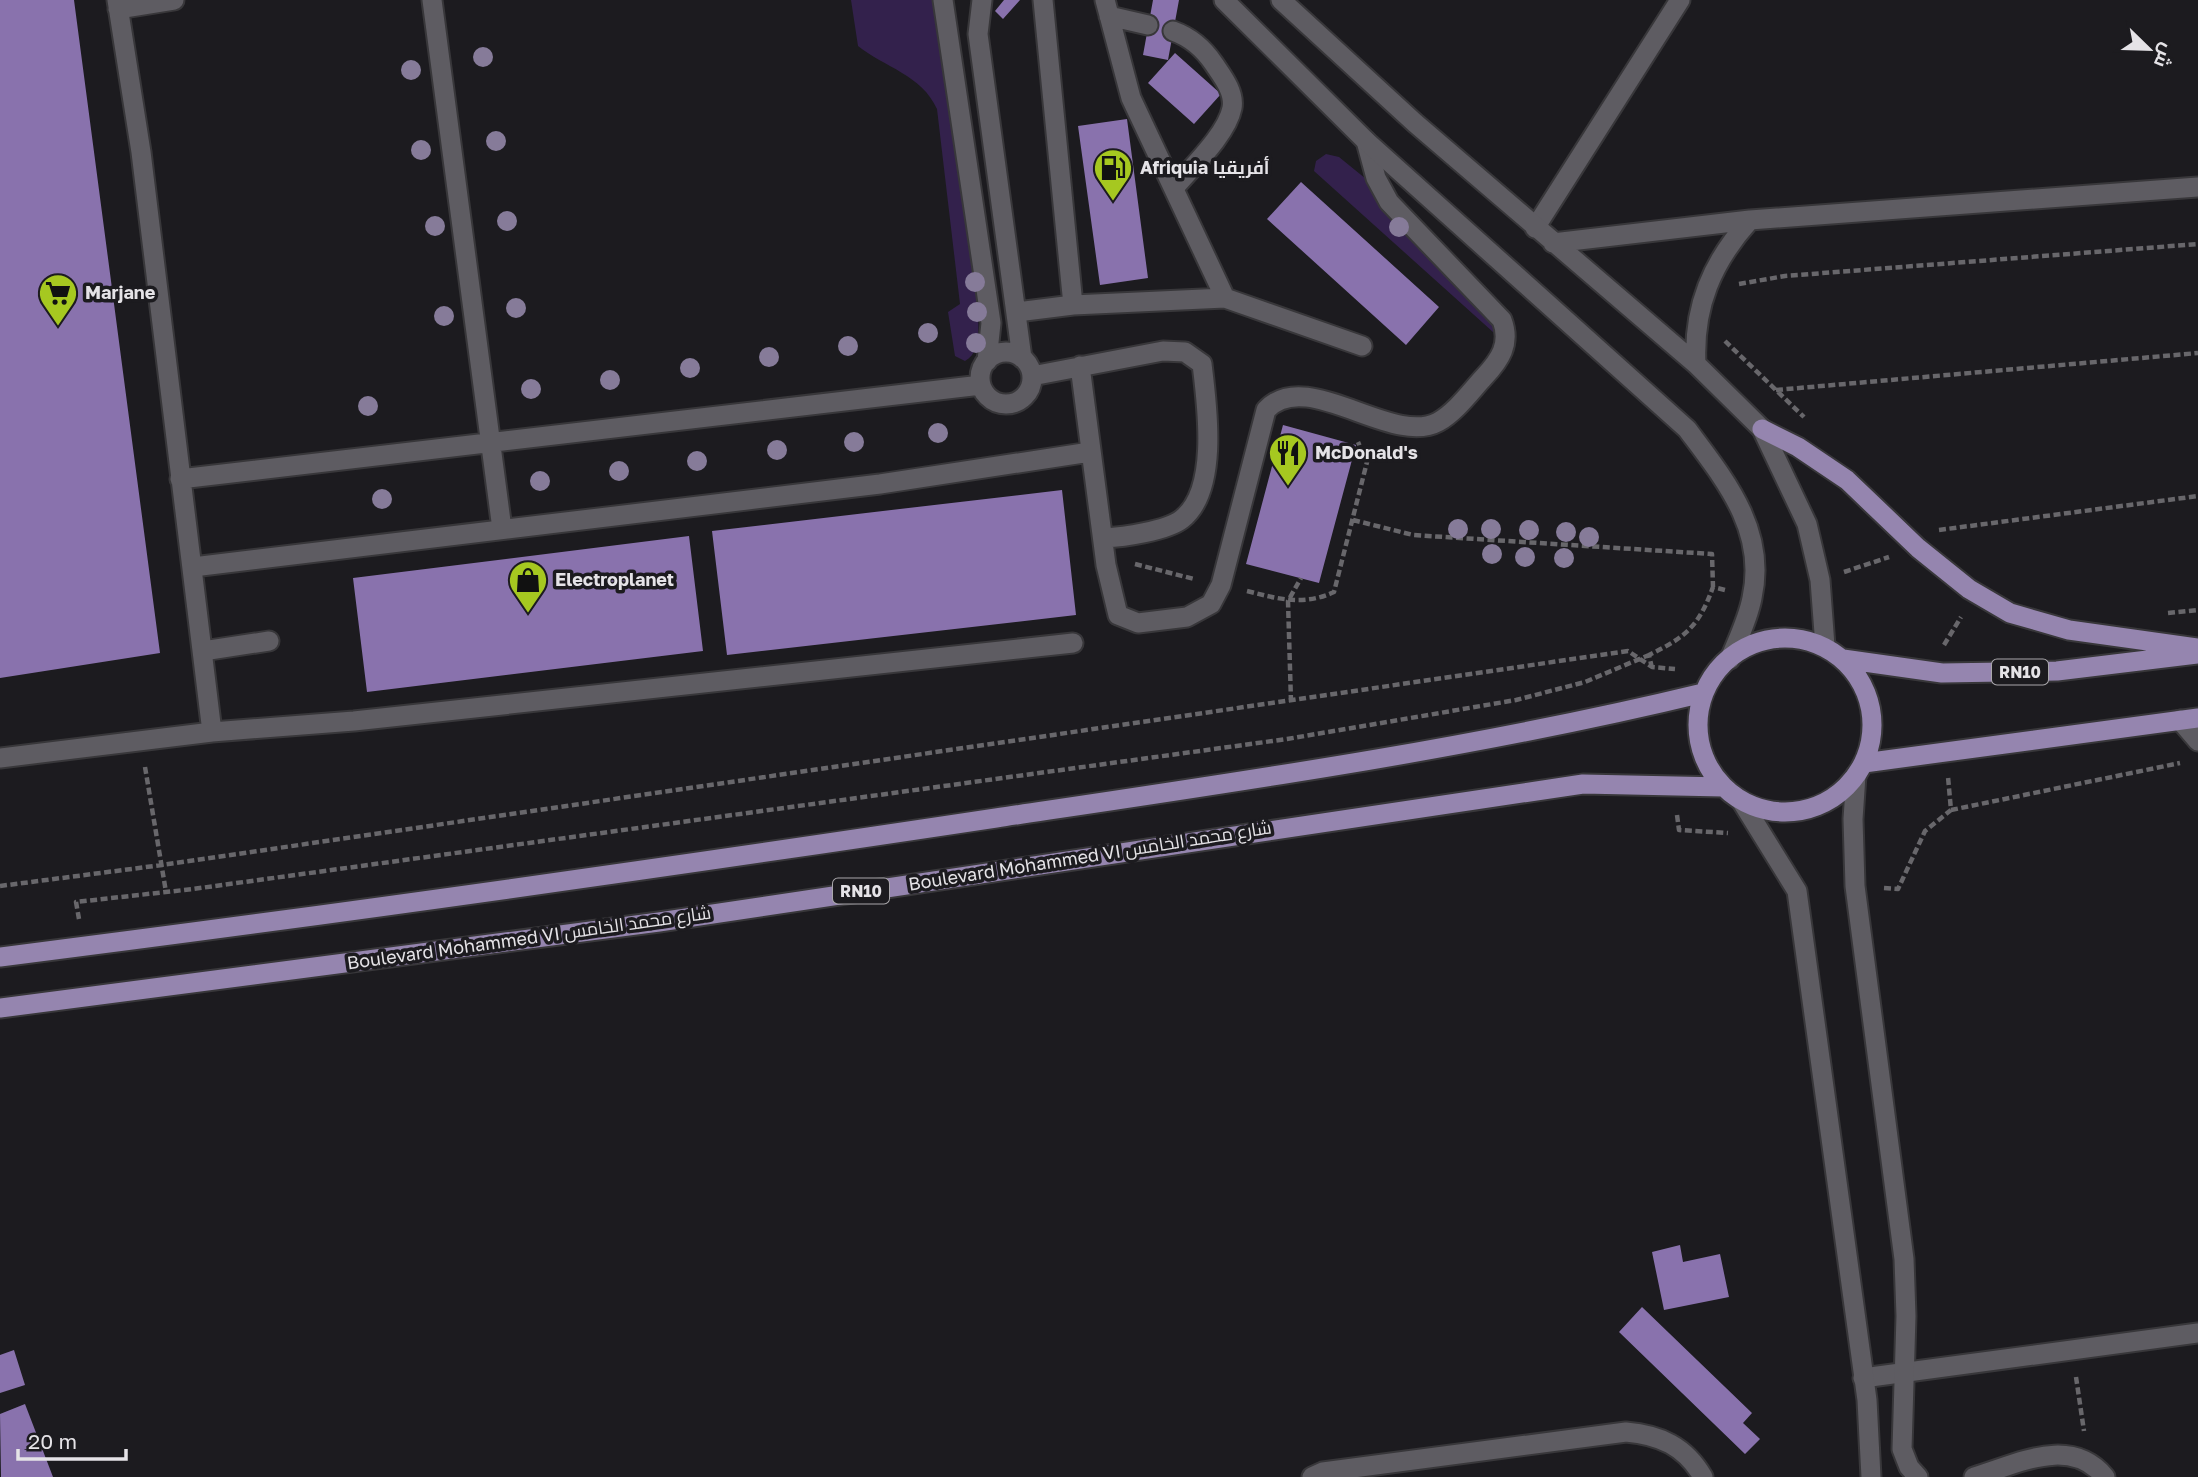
<svg xmlns="http://www.w3.org/2000/svg" width="2198" height="1477" viewBox="0 0 2198 1477" font-family="'Golos Text',Cairo,sans-serif">
<style>
.green{fill:#33214c}
.building{fill:#8972ad}
.lines{fill:none;stroke-linecap:round;stroke-linejoin:round}
.service-casing{stroke:#38373a;stroke-width:23}
.minor-casing{stroke:#38373a;stroke-width:23}
.tertiary-casing{stroke:#38373a;stroke-width:23}
.primary-casing{stroke:#38373a;stroke-width:23}
.path{stroke:#68676b;stroke-width:4.5;stroke-dasharray:7 3.5;stroke-linecap:butt}
.service{stroke:#5e5c62;stroke-width:19}
.minor{stroke:#5e5c62;stroke-width:19}
.tertiary{stroke:#5e5c62;stroke-width:19}
.primary{stroke:#9585af;stroke-width:19}
.tree{fill:#867b99}
.labels{text-anchor:middle;stroke-width:7;stroke-linejoin:round;paint-order:stroke}
.shield{fill:#1c1b1f;stroke:#a9a7ab;stroke-width:2}
.shield-label{font-size:16px;font-weight:bold;fill:#e5e3e7}
.poi-label{font-size:18px;font-weight:bold;fill:#e5e3e7;stroke:#1c1b1f;text-anchor:start}
.street-label{font-size:18px;fill:#e5e3e7;stroke:#1c1b1f}
</style>
<rect width="100%" height="100%" fill="#1c1b1f"/>
<!-- green -->
<path class="green" d="M851,0h87l38,293c1,19 9,58 -11,68l-10,-5 -7,-44 12,-8 -23,-195c-15,-34 -53,-42 -79,-63z
M1326,154l13,3 32,26 25,41 101,103 -4,5 -179,-161 2,-10z"/>
<!-- building -->
<path class="building" d="M0,0h74l86,653 -160,25z
M1004,0h16l-17,19 -8,-8z
M1153,0h26l-11,60 -25,-5z
M1175,53l46,41 -27,30 -46,-41z
M1127,119l21,159 -48,7 -22,-159z
M1301,182l138,125 -33,38 -139,-126z
M1283,425l73,20 -37,138 -73,-19z
M1062,490l14,125 -349,40 -15,-124z
M689,536l14,115 -336,41 -14,-114z
M1680,1245l3,17 37,-8 9,43 -65,13 -12,-58z
M1642,1307l110,106 -9,10 17,16 -15,15 -126,-122z
M14,1350l11,35 -25,8v-38z
M25,1404l28,73h-52l-1,-63z"/>
<g class="lines">
<!-- service casing -->
<g class="service-casing">
<path id="service" d="M432,0l70,529
M943,0l48,323 -4,38
M982,0l-4,34 44,324
M1043,0l30,305
M1105,0l26,98 94,200
M118,9l56,-9
M1109,16l39,9
M1173,31c17,6 31,18 41,33 8,12 21,28 18,44 -5,26 -40,59 -57,79
M1535,228l145,-228
M1017,312l56,-7 152,-7 137,48
M980 378a26 26 0 1 1 52 0a26 26 0 1 1-52 0Z
M1080,366l26,199 12,50 20,8 49,-6 24,-13 10,-19 45,-175c40,-44 126,37 172,12 18,-10 33,-31 46,-45 16,-17 27,-33 18,-57l-113,-118 -13,-24 -10,-37
M1032,376l131,-25 22,1 17,12c5,41 17,126 -20,155 -15,12 -59,18 -78,19
M180,479l801,-94
M193,567l687,-83 210,-32
M203,651l66,-10
M2180,720l18,21
M212,732l142,-11 719,-78
M0,758l212,-26 -71,-580 -24,-152"/>
</g>
<!-- minor casing -->
<g class="minor-casing">
<path id="minor" d="M1224,0l142,141 321,288c38,51 80,101 65,169 -4,21 -14,41 -22,61
M1281,0l134,123 281,241 66,65 45,95 13,56 5,66
M1553,243l197,-23 448,-33
M1696,364c-3,-57 16,-102 54,-144
M1863,1378l335,-45
M1312,1477l11,-5 303,-40c34,3 59,14 77,45"/>
</g>
<!-- tertiary casing -->
<g class="tertiary-casing">
<path id="tertiary" d="M1856,775l-3,44 2,67 49,373 2,57 -4,133 7,18 9,10
M1742,802l55,89 70,509 4,77
M1974,1477c44,-13 96,-42 131,0"/>
</g>
<!-- primary casing -->
<g class="primary-casing">
<path id="primary" d="M1762,429l36,18 49,33 71,68 51,41 41,24 59,17 129,18
M1698 725a87 87 0 1 1 174 0a87 87 0 1 1-174 0Z
M1843,659l99,14 115,-2 140,-17
M1864,763l334,-45
M0,957c332,-42 664,-89 996,-139 235,-35 476,-69 707,-125
M0,1008l659,-86 924,-138 140,3"/>
</g>
<!-- path -->
<path class="path" d="M1739,284l46,-8 413,-32
M1725,341l79,76
M1776,390l422,-37
M1353,520l60,15 299,19 1,33
M1939,530l259,-34
M1135,564l59,15
M1844,572l45,-15
M1247,591c31,8 57,15 87,1l33,-130 -9,-20
M2168,613l30,-3
M1944,645l17,-28
M1652,668l-3,-13c37,-18 50,-29 64,-68l12,3
M1291,702l-3,-101 13,-23
M145,767l21,125
M1951,810l229,-47
M1677,815l2,15 49,3
M0,886l162,-21 1466,-214 24,16 23,2
M1884,888l14,1 27,-58 26,-21 -3,-33
M79,919l-3,-17 117,-13 1094,-150 229,-39 69,-18 64,-27
M2076,1377l8,54"/>
<!-- service -->
<use href="#service" class="service"/>
<!-- minor -->
<use href="#minor" class="minor"/>
<!-- tertiary -->
<use href="#tertiary" class="tertiary"/>
<!-- primary -->
<use href="#primary" class="primary"/>
</g>
<!-- trees -->
<g class="tree">
<circle cx="483" cy="57" r="10"/>
<circle cx="411" cy="70" r="10"/>
<circle cx="496" cy="141" r="10"/>
<circle cx="421" cy="150" r="10"/>
<circle cx="507" cy="221" r="10"/>
<circle cx="435" cy="226" r="10"/>
<circle cx="1399" cy="227" r="10"/>
<circle cx="975" cy="282" r="10"/>
<circle cx="516" cy="308" r="10"/>
<circle cx="977" cy="312" r="10"/>
<circle cx="444" cy="316" r="10"/>
<circle cx="928" cy="333" r="10"/>
<circle cx="976" cy="343" r="10"/>
<circle cx="848" cy="346" r="10"/>
<circle cx="769" cy="357" r="10"/>
<circle cx="690" cy="368" r="10"/>
<circle cx="610" cy="380" r="10"/>
<circle cx="531" cy="389" r="10"/>
<circle cx="368" cy="406" r="10"/>
<circle cx="938" cy="433" r="10"/>
<circle cx="854" cy="442" r="10"/>
<circle cx="777" cy="450" r="10"/>
<circle cx="697" cy="461" r="10"/>
<circle cx="619" cy="471" r="10"/>
<circle cx="540" cy="481" r="10"/>
<circle cx="382" cy="499" r="10"/>
<circle cx="1458" cy="529" r="10"/>
<circle cx="1491" cy="529" r="10"/>
<circle cx="1529" cy="530" r="10"/>
<circle cx="1566" cy="532" r="10"/>
<circle cx="1589" cy="537" r="10"/>
<circle cx="1492" cy="554" r="10"/>
<circle cx="1525" cy="557" r="10"/>
<circle cx="1564" cy="558" r="10"/>
</g>
<!-- icons -->
<defs>
<g id="fuel-pin" transform="scale(2.0125)"><path d="M0 17L-7.5 6A9.5 9.5 0 1 1 7.5 6Z" fill="#a6c820" stroke="#1c1b1f"/><path d="M-5.5-6h7V0h2V4h1.3V-2.5L3-4.5l.8-.8L6-3V5H2.5V1h-1V6h-7ZM-4.2-4.7v3.2H.2V-4.7Z" fill="#111"/></g>
<g id="supermarket-pin" transform="scale(2.0125)"><path d="M0 17L-7.5 6A9.5 9.5 0 1 1 7.5 6Z" fill="#a6c820" stroke="#1c1b1f"/><path d="M-6-5.5h2.5l.6 2H6L4.5 2H-2.5L-4.4-4H-6ZM-1.5 3.2a1.3 1.3 0 1 0 .1 0ZM3 3.2a1.3 1.3 0 1 0 .1 0Z" fill="#111"/></g>
<g id="restaurant-pin" transform="scale(2.0125)"><path d="M0 17L-7.5 6A9.5 9.5 0 1 1 7.5 6Z" fill="#a6c820" stroke="#1c1b1f"/><path d="M-5-6h1v4h1v-4h1v4h1v-4h1v5L-1.5 .5V6h-2V.5L-5-1ZM5-6V6H3V1.5H1.5Q1.5-4 5-6Z" fill="#111"/></g>
<g id="shop-pin" transform="scale(2.0125)"><path d="M0 17L-7.5 6A9.5 9.5 0 1 1 7.5 6Z" fill="#a6c820" stroke="#1c1b1f"/><path d="M-5-2.5h2.3a2.7 3.5 0 0 1 5.4 0H5L5.5 6h-11ZM-1.5-2.5h3a1.5 2.3 0 0 0-3 0Z" fill="#111"/></g>
</defs>
<g fill-rule="evenodd">
<use href="#fuel-pin" x="1113" y="168"/>
<use href="#supermarket-pin" x="58" y="293"/>
<use href="#restaurant-pin" x="1288" y="453"/>
<use href="#shop-pin" x="528" y="580"/>
</g>
<g class="labels">
<!-- shield labels -->
<g class="shield">
<rect x="1992" y="659.5" width="56" height="25" rx="5"/>
<rect x="833" y="878.5" width="56" height="25" rx="5"/>
</g>
<g class="shield-label">
<text x="2020" y="678">RN10</text>
<text x="861" y="897">RN10</text>
</g>
<!-- poi labels -->
<g class="poi-label">
<text x="1140" y="174">Afriquia أفريقيا</text>
<text x="85" y="299">Marjane</text>
<text x="1315" y="459">McDonald's</text>
<text x="555" y="586">Electroplanet</text>
</g>
<!-- street labels -->
<g class="street-label">
<text transform="translate(1090 856) rotate(-9)" y="6">Boulevard Mohammed VI شارع محمد الخامس</text>
<text transform="translate(529 938) rotate(-8)" y="6">Boulevard Mohammed VI شارع محمد الخامس</text>
</g>
</g>
<!-- north arrow -->
<g transform="translate(2149 49) rotate(113)" stroke="#1c1b1f" stroke-width="5" paint-order="stroke">
<path d="M0-5L12 26L0 18L-12 26Z" fill="#e5e3e7"/>
<text y="-10" font-size="19" font-weight="bold" text-anchor="middle" fill="#e5e3e7">ش</text>
</g>
<!-- scale -->
<path d="M18 1449v10h108v-10" fill="none" stroke="#e5e3e7" stroke-width="3.5"/>
<text x="28" y="1449" font-size="21" fill="#e5e3e7" stroke="#1c1b1f" stroke-width="5" paint-order="stroke">20 m</text>
</svg>
